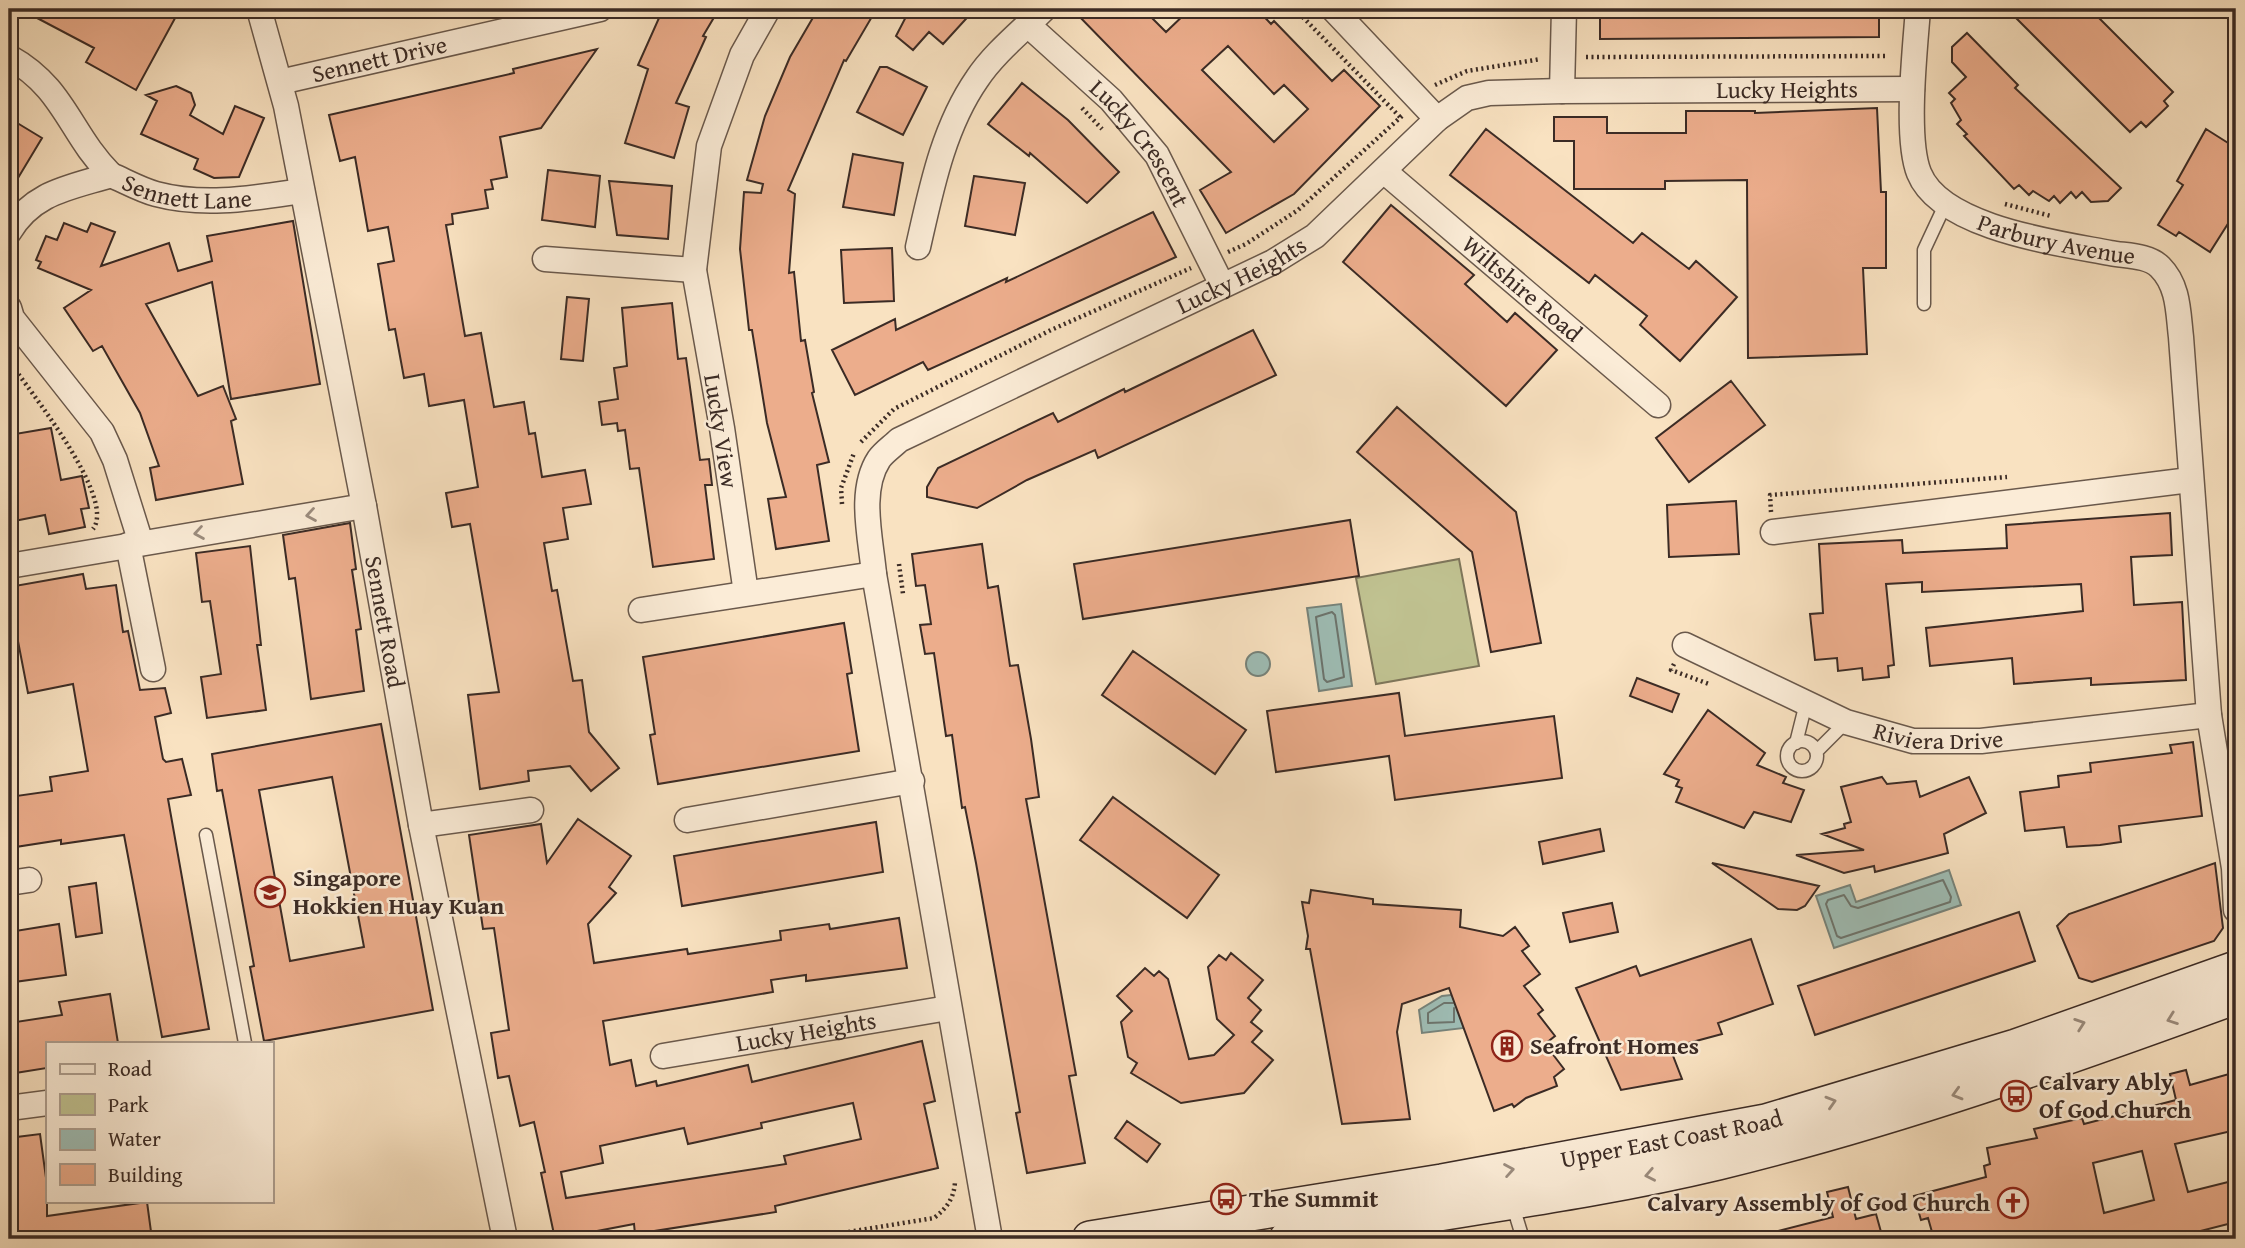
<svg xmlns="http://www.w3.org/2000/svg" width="2245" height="1248" viewBox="0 0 2245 1248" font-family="'Gentium Book Plus',serif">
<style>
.green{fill:#c0c291;stroke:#7e765b;stroke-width:2}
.water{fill:#9ebdb5;stroke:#76837b;stroke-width:2}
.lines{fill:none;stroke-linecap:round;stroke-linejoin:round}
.shore{stroke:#6c746d;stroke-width:2}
.building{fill:#ecad8c;stroke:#3b2b25;stroke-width:2;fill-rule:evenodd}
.lane-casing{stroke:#6a594c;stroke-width:15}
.street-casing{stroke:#6a594c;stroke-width:27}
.secondary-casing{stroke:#3b2b25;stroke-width:38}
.path{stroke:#3b2b25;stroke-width:4.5;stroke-dasharray:2 3.5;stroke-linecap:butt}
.lane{stroke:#fbecd7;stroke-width:12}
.street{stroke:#fbecd7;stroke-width:24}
.secondary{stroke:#fbecd7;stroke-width:35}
.oneway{stroke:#9b8c7e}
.labels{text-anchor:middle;stroke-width:5;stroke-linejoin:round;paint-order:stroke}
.street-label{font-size:24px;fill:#3b2b25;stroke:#fbecd7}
.poi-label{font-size:24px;font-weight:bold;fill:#3b2b25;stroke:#fbecd7;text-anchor:start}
</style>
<rect width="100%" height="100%" fill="#f9e2c1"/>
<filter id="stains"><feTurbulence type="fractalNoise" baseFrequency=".00286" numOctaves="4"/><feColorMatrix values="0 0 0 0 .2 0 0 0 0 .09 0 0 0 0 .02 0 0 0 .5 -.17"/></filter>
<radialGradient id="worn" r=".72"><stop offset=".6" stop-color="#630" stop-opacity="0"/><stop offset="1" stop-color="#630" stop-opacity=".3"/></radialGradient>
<!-- green -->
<path class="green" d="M1459,559l20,107 -103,18 -20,-106z"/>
<!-- water -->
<path class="water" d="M1341,604l11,82 -33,5 -12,-83z
M1246 664a12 12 0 1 1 24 0a12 12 0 1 1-24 0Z
M1949,870l12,35 -127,43 -18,-52 34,-11 6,17z
M1460,994l4,34 -42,5 -3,-23 23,-14z"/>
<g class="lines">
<!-- shore -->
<path class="shore" d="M1332,612l3,3 9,62 -17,5 -3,-3 -8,-62z
M1943,880l8,17 -1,5 -109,36 -4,-2 -11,-32 2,-4 16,-5 7,11 7,2z
M1453,1003h-9l-16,10v10l26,-1v-14"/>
</g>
<!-- building -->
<path class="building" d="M20,9h160l-44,81 -50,-28 8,-14z
M663,9h56l-16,27 3,1 -30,66 13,4 -15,51 -49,-15 23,-74 -10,-4z
M818,9h44l11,6 -27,46 -2,-1 -56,130 7,4 -6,79 5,-1 7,69 4,-1 9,52 -2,1 17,69 -12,3 12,76 -53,8 -8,-50 18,-2 -19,-74 -15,-93h-3l-9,-81 4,-57 17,1 2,-9 -16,-4 18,-64 25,-59z
M910,9h65l-32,35 -14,-12 -16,18 -17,-14z
M1072,9h71l23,23 24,-23h67l14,15 3,-3 58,60 12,-11 36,36 -86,88 -68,39 -26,-43 31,-18zM1228,46l46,48 10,-9 24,24 -34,33 -72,-72z
M1600,9h279v28l-279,2z
M2007,9h83l83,83 -9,9 4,5 -22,21 -5,-5 -11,10z
M1967,33l51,52 -3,3 106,100 -13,13 -17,1 -9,-10 -6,6 -5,-6 -11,11 -6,-7 -5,5 -16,-10 -4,4 -10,-10 -5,4 -50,-53 3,-2 -10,-10 4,-4 -10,-17 4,-4 -6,-6 17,-16 -14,-15v-15z
M597,49l-56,79 -41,9 7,40 -16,3 2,9 -8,1 3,18 -36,6 1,10 -7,1 19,111 16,-3 13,74 30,-5 5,32 6,-1 7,44 43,-7 6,34 -28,4 5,31 -24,4 8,48 5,-1 16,91 9,-1 7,52 30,36 -28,23 -21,-25 -42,5 1,10 -49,8 -12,-94 31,-3 -29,-168 -18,3 -6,-34 32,-6 -14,-87 -35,6 -5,-32 -20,4 -9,-49 -6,1 -11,-66 16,-3 -6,-34 -20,4 -13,-74 -15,4 -11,-46 185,-42 -1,-4z
M880,67h7l40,20 -24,48 -46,-23z
M1022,83l46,37 51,52 -32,31 -57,-50 -1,3 -41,-32z
M176,86l15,7 4,12 -5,10 33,19 12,-28 29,12 -25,59 -25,1 -20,-9 4,-10 -57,-25 16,-33 -11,-6z
M1877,108l4,84h5v76h-23l4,86 -119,4 -1,-178 -82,1v8h-91v-48h-20v-24h53v16h79v-22h69v2z
M9,118l33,20 -33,55z
M1486,129l147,114 9,-10 47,36 7,-8 41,36 -57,64 -40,-36 7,-9 -52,-41 -6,8 -139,-108z
M2206,129l30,19v63l-26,41 -31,-20 -3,4 -18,-11 25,-40 -6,-4z
M853,154l50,9 -9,52 -51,-8z
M548,170l52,6 -5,51 -53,-7z
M974,176l51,7 -10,52 -50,-9z
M609,181l63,5 -4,53 -51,-4z
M1391,205l83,70 -9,9 42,38 8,-9 42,37 -51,56 -163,-144z
M1153,212l23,45 -248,113 -5,-8 -68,33 -23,-45 63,-31 1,11 111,-52 -1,4z
M293,221l27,163 -89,15 -19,-117 -66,22 52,92 25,-10 13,33 -5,2 12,63 -87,16 -6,-32 9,-2 -19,-53 -38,-67 -9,5 -29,-43 27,-18 -53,-22 3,-6 -5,-2 10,-24 11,4 7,-17 23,9 4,-9 24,9 -14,34 68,-23 9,28 34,-10 -5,-25z
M892,248l2,53 -50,2 -3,-53z
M567,297l22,2 -6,62 -22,-2z
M672,303l6,56 8,-1 14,102 9,-1 3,26h-7l9,74 -61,8 -14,-99 -9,1 -5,-39 -7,1 -1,-8 -15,2 -3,-23 19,-3 -4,-31 13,-2 -5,-58z
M1253,330l23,45 -178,83 -3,-8 -68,30 -50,28 -50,-11v-10l11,-19 115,-55 5,9 66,-33 1,3z
M1731,381l34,44 -76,57 -33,-44z
M1397,407l119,105 25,131 -50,9 -19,-100 -115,-100z
M51,428l10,52 21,-4 7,32 -8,1 4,18 -36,7 -4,-19 -36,7v-87z
M1736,501l3,53 -70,3 -2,-52z
M2170,513l2,42 -41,2 3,48 48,-3 4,78 -95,5v-7l-77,6 -2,-26 -82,8 -4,-38 157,-17 -2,-27 -159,8v-10l-36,2 8,81 -6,1 1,11 -26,3 -1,-12 -24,3 -1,-13 -22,2 -5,-46 13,-1 -4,-69 83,-4 1,13 104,-5 -1,-23z
M1350,520l9,56 -276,43 -9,-55z
M350,523l6,46 -4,1 9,59 -5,1 8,61 -53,8 -16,-121 -6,1 -6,-44z
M982,544l6,44 10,-2 12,80 8,-1 13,74 8,58 -13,2 50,276 -7,1 16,87 -58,10 -11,-60 4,-1 -44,-249 -11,-56 -3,1 -10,-73 -6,1 -12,-83 -9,1 -5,-29 11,-1 -6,-39 -9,1 -4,-32z
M250,546l11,99h-4l9,65 -59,8 -6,-41 20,-3 -11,-73 -8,1 -6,-49z
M83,574l3,15 30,-4 7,47 5,-1 12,59 25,-2 6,25 -16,4 8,42 3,3 16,-3 9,36 -23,4 41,230 -47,8 -38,-202 -63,9v-4l-52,8v-51l43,-6 -2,-14 38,-6 -15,-87 -45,9 -11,-57 -8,2v-51z
M844,623l8,50 -5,1 12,77 -201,33 -8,-49 5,-1 -12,-77z
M1133,651l113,79 -31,44 -113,-79z
M1637,678l42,16 -7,18 -42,-16z
M1399,693l6,43 149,-20 8,62 -167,22 -6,-44 -113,16 -9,-61z
M1708,710l57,43 -8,12 29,12 -3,6 21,7 -13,32 -37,-10 -10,16 -68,-26 6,-14 -6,-2 3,-6 -15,-6z
M381,724l52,286 -169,31 -14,-74 4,-1 -32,-176 -5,1 -5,-37zM332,777l32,170 -74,14 -31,-171z
M2193,742l9,74 -83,10 2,16 -21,3 -33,2 -3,-20 -39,4 -5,-39 39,-5 -1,-11 33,-4 -1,-9 82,-10 -2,-8z
M1882,777l5,7 29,-3 4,16 49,-20 17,36 -42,21 4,19 -73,19 -1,-6 -30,7 -48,-18 68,-5 -42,-16 23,-6 -1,-4 7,-2 -10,-35z
M1113,797l106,78 -32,43 -107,-78z
M578,819l53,37 -22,31 7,6 -28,31 6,39 93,-14 1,5 93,-14 -1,-9 49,-7 1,5 69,-11 8,50 -101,13v-6l-35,5 2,12 -170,29 7,44 21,-5 5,26 20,-5 1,5 91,-21 4,17 170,-41 13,60 -11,3 14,64 -163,38 1,6 -141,22 -1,-10 -79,15 -14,-66 4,-1 -11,-50 -14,4 -11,-50 -11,2 -7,-45 18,-3 -15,-102 -11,1 -14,-94 72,-11 6,39zM853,1103l8,36 -77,17 2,8 -220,34 -5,-26 42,-9 -3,-17 84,-18 4,16 74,-16 -1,-5z
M876,822l7,50 -201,34 -8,-50z
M1600,829l4,22 -61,13 -4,-22z
M1712,863l53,11 54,12 -14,20 -8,4 -19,-1z
M2215,863l8,65 -9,13 -122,41 -13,-4 -22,-52 12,-12z
M96,883l6,50 -26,4 -7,-50z
M1311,890l62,9v5l88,6 -1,17 43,9 12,-9 14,19 -7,5 18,23 -16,12 19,24 -5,4 17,22 -10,8 19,25 -10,8 3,9 -31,12 -12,9 -2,-3 -18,7 -45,-123 -47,16 -5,28 13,87 -68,5 -32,-175h-4l2,-13 -6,-34 7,1z
M1612,903l6,29 -48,10 -7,-29z
M2019,912l16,49 -220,74 -17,-49z
M59,924l7,51 -52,7 -5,-50z
M1751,939l22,65 -55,19 4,11 -52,14 12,31 -61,11 -45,-102 60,-22 4,10z
M1231,953l32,27 -15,18 13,12 -10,12 11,9 -10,11 21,18 -29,33 -63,10 -50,-30 6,-10 -9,-6 -7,-35 11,-11 -15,-15 28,-28 9,8 5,-5 9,8 21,80 25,-4 20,-20 -17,-16 -9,-52 11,-12 7,5z
M110,994l8,49h-71v25l-38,6v-51l53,-8 -3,-13z
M2186,1070l4,15 46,-13v58l-61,14 13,48 48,-12v42l-67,17h-235l-6,-21 -7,2 -7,-24 72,-19 -2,-11 6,-2 -3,-16 50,-10 -3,-9 48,-11 2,6 92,-24 -6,-26zM2142,1151l12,49 -50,13 -11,-50z
M1127,1121l33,23 -13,18 -32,-24z
M40,1134l7,51v31l100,-14 5,37h-134l-5,-35 -4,1v-67z
M1848,1187l8,32 20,-5 7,25h-113v-6l63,-16 -6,-25z"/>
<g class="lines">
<!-- lane casing -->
<g class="lane-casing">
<path id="lane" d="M1924,304v-54l21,-45
M1787 756a15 15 0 1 1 30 0a15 15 0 1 1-30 0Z
M1796,743l10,-40
M1817,751l29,-29
M206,835l39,208
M1512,1203l11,36"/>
</g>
<!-- street casing -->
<g class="street-casing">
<g id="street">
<path id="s1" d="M259,9l27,97 78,400 57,319 84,414"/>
<path d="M1333,9l104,110"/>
<path id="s2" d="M1918,9c-3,40 -13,129 1,164 22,55 139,70 191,80 16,3 38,2 50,14 19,19 18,45 21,70l28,378 25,153 2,42"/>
<path id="s3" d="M1028,25l83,75 46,55 65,130"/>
<path d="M9,57c56,31 60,76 102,118"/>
<path id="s4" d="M280,82l320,-73"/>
<path d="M1562,91l2,-82"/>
<path id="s5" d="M1385,172l273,233"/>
<path id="s6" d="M9,232c24,-40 60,-44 102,-57 14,6 30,15 45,19 49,13 97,4 146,-3"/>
<path d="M918,247c13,-57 25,-119 59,-168 17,-26 45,-48 67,-70"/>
<path d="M545,259l149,11"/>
<path d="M9,308l3,10 90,114 13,28 26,83"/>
<path d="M1773,532l417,-52"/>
<path d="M128,545l25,124"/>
<path d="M9,566l355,-60"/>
<path d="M746,593l-24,-165 -28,-158 15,-124 33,-91 26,-46"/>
<path d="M641,610l233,-36"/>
<path id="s7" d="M1685,645l161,77 67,19h68l228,-26"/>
<path d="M687,820l225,-39"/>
<path d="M421,825l110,-15"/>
<path d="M9,883l20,-3"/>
<path id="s8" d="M663,1056l285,-48"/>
<path d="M9,1108l38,-5"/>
<path id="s9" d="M990,1239l-116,-665c-3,-35 -16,-83 5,-115 5,-7 14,-13 20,-19l374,-178 42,-26 122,-117 30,-21 22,-5 73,-2 350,-2"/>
</g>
</g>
<!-- secondary casing -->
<g class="secondary-casing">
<g id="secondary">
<path id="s10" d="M1090,1239l352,-57 324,-60 250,-75 220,-78"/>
<path d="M1287,1239c143,-28 289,-43 431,-77 177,-43 348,-104 518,-166"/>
</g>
</g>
<!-- path -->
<path class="path" d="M1295,9l105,108
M1586,57l300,-1
M1435,85l32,-14 74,-12
M1082,108l20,21
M2005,204l46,12
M1228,252l18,-8 52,-34 104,-94
M12,286l4,-33
M9,361c19,28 108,137 84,168
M861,442l33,-33 157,-79 140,-62
M842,504l-1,-16 13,-35
M1771,512l-1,-17 237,-18
M899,564l4,30
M1674,664l-3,6 38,14
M805,1239l129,-21c13,-10 20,-20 21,-36"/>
<!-- lane -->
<use href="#lane" class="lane"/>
<!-- street -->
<use href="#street" class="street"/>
<!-- secondary -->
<use href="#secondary" class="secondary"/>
</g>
<!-- one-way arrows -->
<defs><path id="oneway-chevron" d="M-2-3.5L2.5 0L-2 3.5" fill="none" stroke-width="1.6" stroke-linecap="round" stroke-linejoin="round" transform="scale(1.75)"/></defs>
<g class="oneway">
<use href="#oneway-chevron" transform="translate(311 515) rotate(171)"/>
<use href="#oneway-chevron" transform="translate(199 533) rotate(171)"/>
<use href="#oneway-chevron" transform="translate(2172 1019) rotate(160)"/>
<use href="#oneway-chevron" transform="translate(2080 1024) rotate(-19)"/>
<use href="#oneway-chevron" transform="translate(1957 1094) rotate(164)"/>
<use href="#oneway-chevron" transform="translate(1831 1102) rotate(-17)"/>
<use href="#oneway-chevron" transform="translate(1509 1170) rotate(-10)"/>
<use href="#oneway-chevron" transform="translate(1650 1175) rotate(169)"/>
</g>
<!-- icons -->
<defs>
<g id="school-ring" transform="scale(1.575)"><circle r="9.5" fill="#fbecd7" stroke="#8f2418" stroke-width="1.5"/><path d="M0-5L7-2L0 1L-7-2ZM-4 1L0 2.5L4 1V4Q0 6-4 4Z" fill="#8f2418"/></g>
<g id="building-ring" transform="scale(1.575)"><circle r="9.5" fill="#fbecd7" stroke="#8f2418" stroke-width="1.5"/><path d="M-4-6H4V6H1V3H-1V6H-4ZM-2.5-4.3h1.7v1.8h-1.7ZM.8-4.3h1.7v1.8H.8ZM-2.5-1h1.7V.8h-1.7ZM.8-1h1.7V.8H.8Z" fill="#8f2418"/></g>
<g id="bus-ring" transform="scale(1.575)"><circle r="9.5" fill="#fbecd7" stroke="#8f2418" stroke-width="1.5"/><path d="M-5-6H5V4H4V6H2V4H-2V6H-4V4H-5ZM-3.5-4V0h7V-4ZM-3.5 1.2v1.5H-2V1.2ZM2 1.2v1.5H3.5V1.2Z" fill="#8f2418"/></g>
<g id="church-ring" transform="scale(1.575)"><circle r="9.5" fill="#fbecd7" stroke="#8f2418" stroke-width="1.5"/><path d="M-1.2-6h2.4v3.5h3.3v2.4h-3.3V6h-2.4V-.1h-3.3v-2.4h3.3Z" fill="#8f2418"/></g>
</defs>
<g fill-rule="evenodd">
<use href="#school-ring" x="270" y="892"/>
<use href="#building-ring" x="1507" y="1046"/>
<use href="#bus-ring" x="2016" y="1096"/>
<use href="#bus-ring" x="1226" y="1199"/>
<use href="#church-ring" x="2013" y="1203"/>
</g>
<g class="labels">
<!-- street labels -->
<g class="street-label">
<text dy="8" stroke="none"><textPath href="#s4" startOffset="102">Sennett Drive</textPath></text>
<text dy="8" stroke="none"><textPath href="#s9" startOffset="1810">Lucky Heights</textPath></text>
<text dy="8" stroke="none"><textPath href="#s3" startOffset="164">Lucky Crescent</textPath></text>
<text dy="8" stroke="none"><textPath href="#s6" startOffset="200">Sennett Lane</textPath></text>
<text dy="8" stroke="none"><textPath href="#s2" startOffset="324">Parbury Avenue</textPath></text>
<text dy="8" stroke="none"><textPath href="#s9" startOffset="1200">Lucky Heights</textPath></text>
<text dy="8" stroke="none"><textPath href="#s5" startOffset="180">Wiltshire Road</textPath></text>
<text transform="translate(721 431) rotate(81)" y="8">Lucky View</text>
<text dy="8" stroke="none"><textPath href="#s1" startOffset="626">Sennett Road</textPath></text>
<text dy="8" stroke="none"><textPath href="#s7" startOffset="273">Riviera Drive</textPath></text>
<text dy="8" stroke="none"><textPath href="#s8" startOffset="145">Lucky Heights</textPath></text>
<text dy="8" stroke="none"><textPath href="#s10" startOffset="590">Upper East Coast Road</textPath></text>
</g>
<!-- poi labels -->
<g class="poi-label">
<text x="293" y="886">Singapore<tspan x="293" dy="28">Hokkien Huay Kuan</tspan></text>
<text x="1530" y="1054">Seafront Homes</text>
<text x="2039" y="1090">Calvary Ably<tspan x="2039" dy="28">Of God Church</tspan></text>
<text x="1249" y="1207">The Summit</text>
<text x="1990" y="1211" text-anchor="end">Calvary Assembly of God Church</text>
</g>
</g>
<!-- margin -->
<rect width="2245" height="1248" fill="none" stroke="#f9e2c1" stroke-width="35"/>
<rect x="10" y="10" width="2224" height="1227" fill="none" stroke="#3b2b25" stroke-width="3.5"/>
<rect x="18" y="18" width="2210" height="1213" fill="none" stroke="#3b2b25" stroke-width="2"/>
<!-- legend -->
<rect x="46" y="1042" width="228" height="161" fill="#fbecd7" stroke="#ae9f90" stroke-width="2"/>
<rect x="60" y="1064" width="35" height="10" fill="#fbecd7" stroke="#ae9f90" stroke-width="2"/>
<text x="108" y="1076" font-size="21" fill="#3b2b25">Road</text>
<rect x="60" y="1094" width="35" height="21" fill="#c0c291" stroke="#ae9f90" stroke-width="2"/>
<text x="108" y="1112" font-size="21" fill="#3b2b25">Park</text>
<rect x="60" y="1129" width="35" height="21" fill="#9ebdb5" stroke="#ae9f90" stroke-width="2"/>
<text x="108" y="1146" font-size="21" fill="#3b2b25">Water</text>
<rect x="60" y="1164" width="35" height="21" fill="#ecad8c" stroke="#ae9f90" stroke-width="2"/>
<text x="108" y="1182" font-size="21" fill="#3b2b25">Building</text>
<rect width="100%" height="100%" filter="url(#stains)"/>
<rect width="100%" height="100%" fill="url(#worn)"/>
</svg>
